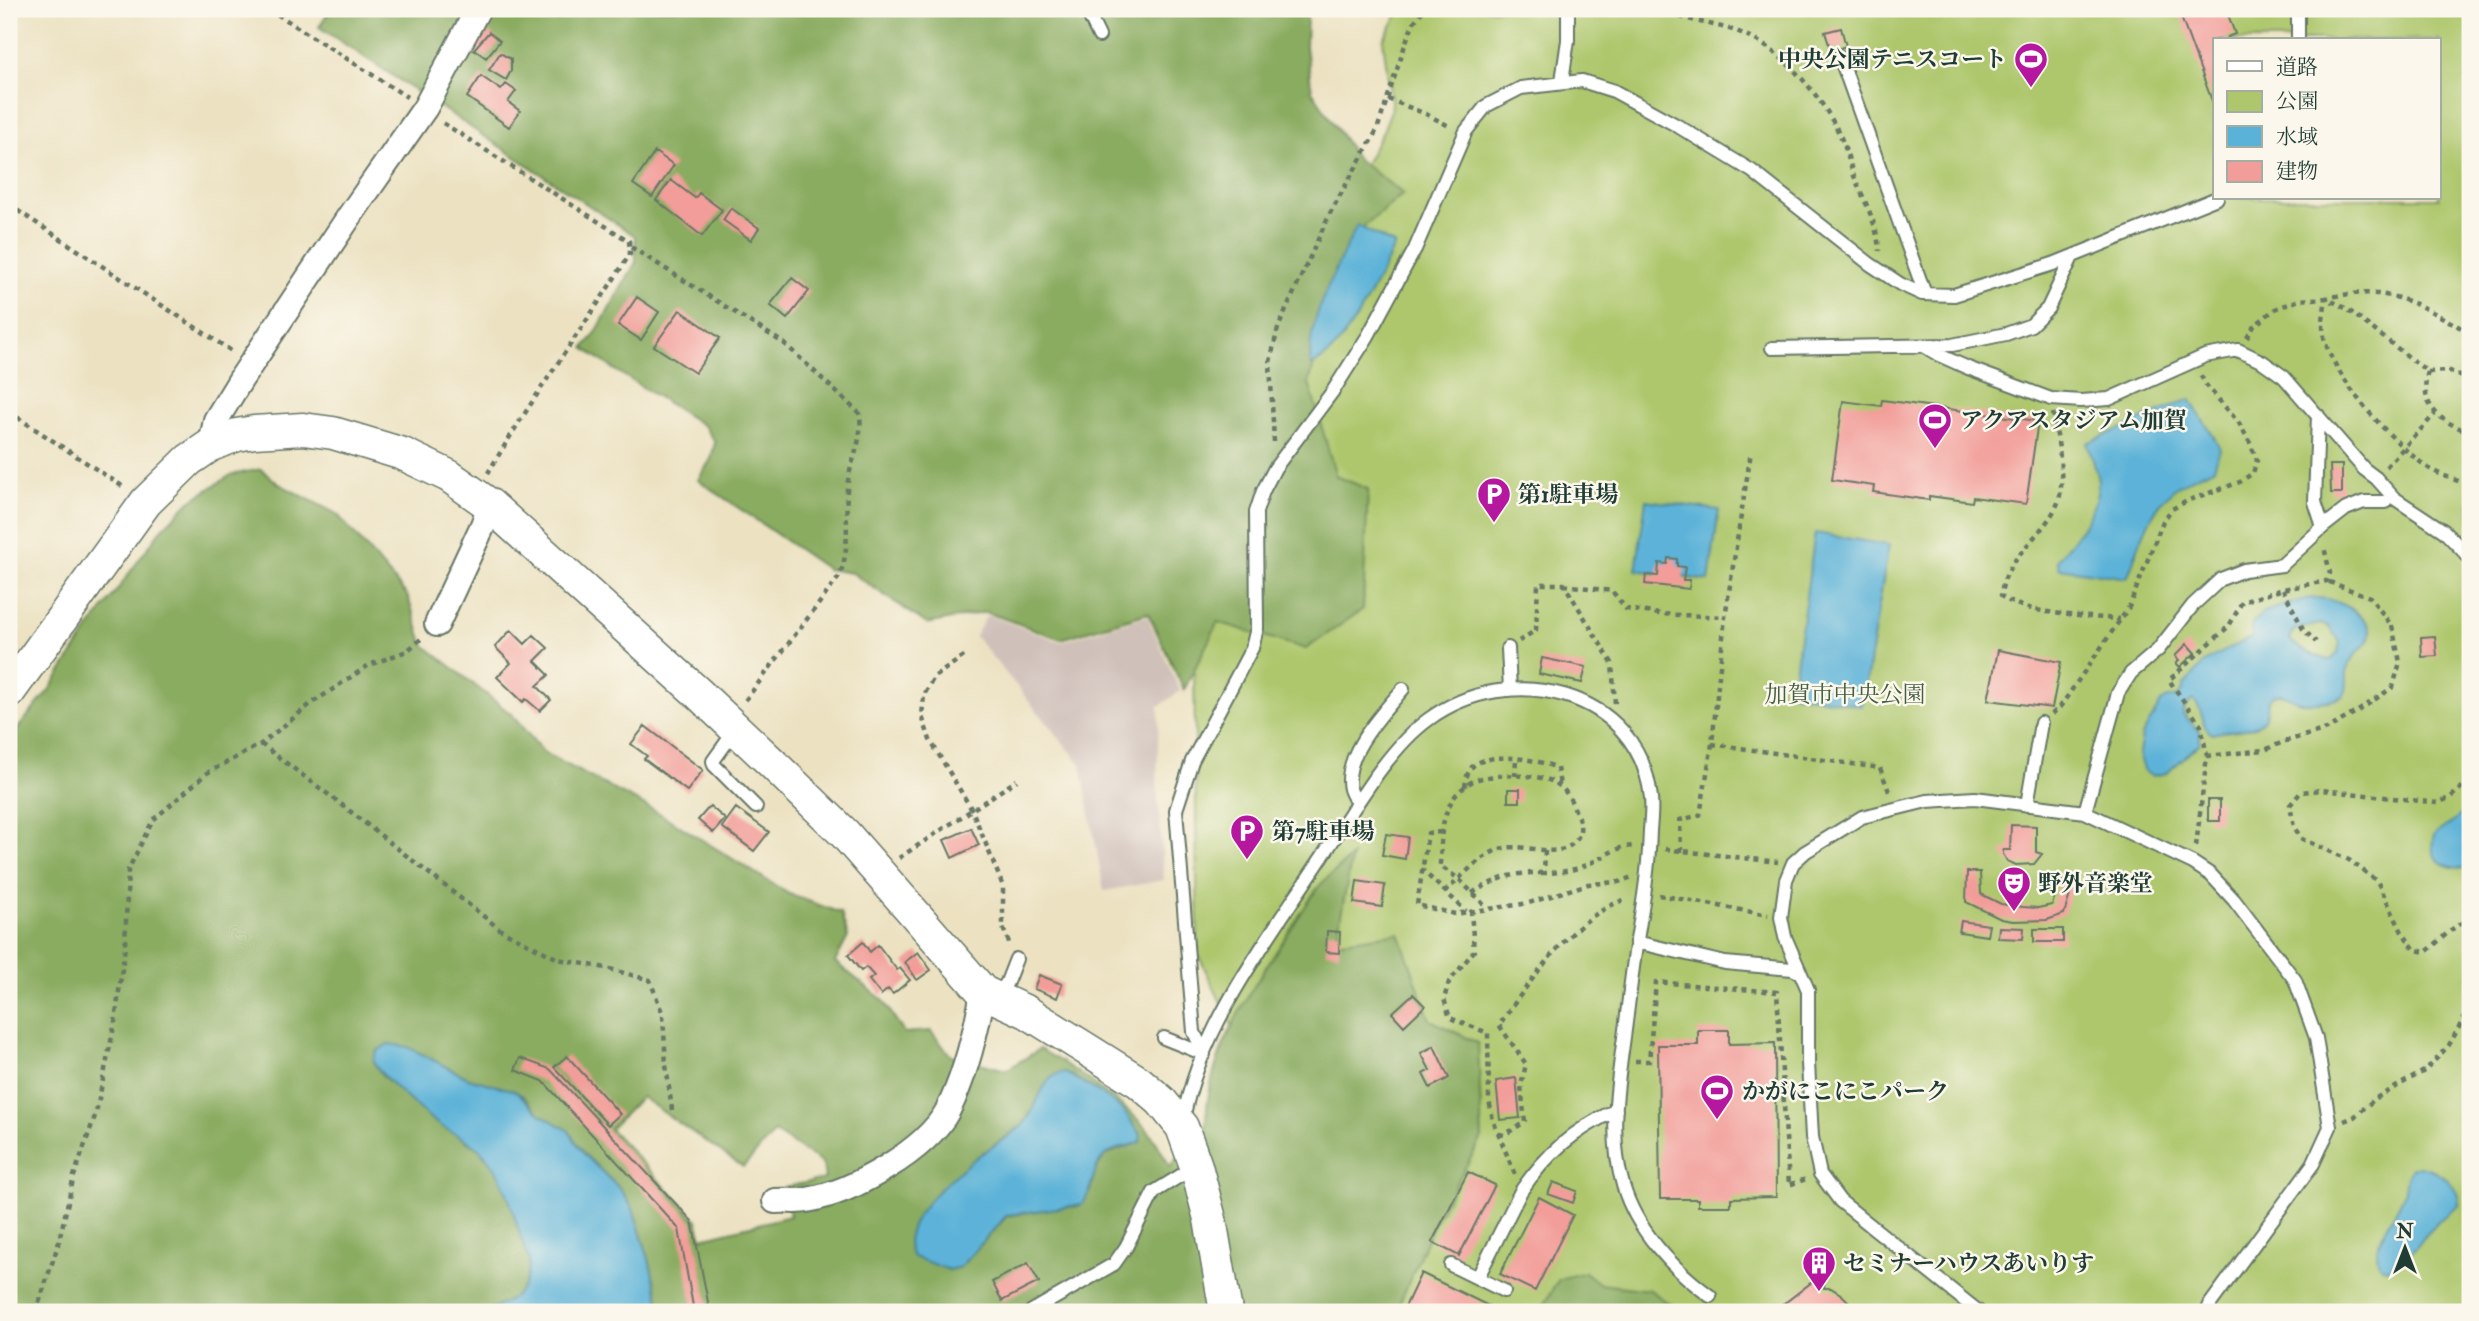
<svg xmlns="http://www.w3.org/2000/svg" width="2479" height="1321" viewBox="0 0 2479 1321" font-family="'IM FELL Double Pica','Noto Serif JP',serif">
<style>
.industrial{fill:#cfc0ba}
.green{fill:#aec76d;stroke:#668250;stroke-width:2;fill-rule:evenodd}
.forest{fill:#8aac60;stroke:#54744a;stroke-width:2;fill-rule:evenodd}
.water{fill:#5bb2d8;stroke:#3d7886;stroke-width:2;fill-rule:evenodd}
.building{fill:#f29d99}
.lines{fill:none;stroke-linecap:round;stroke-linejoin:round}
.service-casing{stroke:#677766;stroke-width:16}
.minor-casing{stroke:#677766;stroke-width:28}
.tertiary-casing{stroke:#677766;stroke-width:35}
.path{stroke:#677766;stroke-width:4.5;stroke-dasharray:5 5;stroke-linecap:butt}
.service{stroke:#fff;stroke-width:12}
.minor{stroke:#fff;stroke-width:24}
.tertiary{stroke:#fff;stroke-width:32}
.labels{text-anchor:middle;stroke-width:5;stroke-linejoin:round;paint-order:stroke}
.poi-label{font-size:23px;font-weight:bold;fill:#1f3d34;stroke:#fbf7ec;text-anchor:start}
.park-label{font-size:23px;fill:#436042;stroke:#fbf7ec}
</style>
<rect width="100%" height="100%" fill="#fbf7ec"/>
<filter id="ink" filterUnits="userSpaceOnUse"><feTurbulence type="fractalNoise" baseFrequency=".0143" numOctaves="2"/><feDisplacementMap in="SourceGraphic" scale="14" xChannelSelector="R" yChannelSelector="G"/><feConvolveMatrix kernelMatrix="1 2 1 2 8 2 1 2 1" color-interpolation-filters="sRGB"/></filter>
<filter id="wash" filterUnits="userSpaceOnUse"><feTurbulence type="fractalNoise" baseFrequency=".00686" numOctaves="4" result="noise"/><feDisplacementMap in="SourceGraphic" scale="28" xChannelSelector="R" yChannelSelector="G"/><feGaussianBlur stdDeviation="1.57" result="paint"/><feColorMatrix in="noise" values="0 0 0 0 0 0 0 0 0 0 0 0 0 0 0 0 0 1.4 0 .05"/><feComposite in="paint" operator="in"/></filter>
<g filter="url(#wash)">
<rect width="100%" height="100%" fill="#ece2c2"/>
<!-- industrial -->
<path class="industrial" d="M987,615l74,27 86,-26 33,75 -21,15 -2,79 7,95 -60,11 -23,-127 -106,-128z"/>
<!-- green -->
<path class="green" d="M1401,9h1069v1303h-1069l-71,-98 -88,-167 -44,-93 -4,-291 153,-466 36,-66 9,-23 -9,-68zM2215,40h224v158h-224z"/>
<!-- forest -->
<path class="forest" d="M331,9h976l-1,38 6,44 45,68 46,35 -48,40 -34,104 -12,45 27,93 32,13 -5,120 -57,40 -88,-27 -34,68 -36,-77 -87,26 -75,-27 -59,12 -75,-51 -25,-4 -129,-89 13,-21 4,-17 -11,-16 -89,-56 -31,-22 11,-14 41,-72 -1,-26 -316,-209z
M261,469l18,15 58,30 70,81 17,50 87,69 33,39 115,60 130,81 52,19 7,24 -13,25 48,38 21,33 27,-2 19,24 56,15 34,-21c33,19 87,55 110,84 8,10 14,23 20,34l36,-42c0,-69 44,-134 81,-190 11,-16 21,-35 33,-50 10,-10 22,-19 32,-29l-16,86 63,-9 31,87 48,23 4,95 -48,85 -38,89h-734l-13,-53 -16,-50 -12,-19 -37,-36 -16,-24 -28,-16 -18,-19 -54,-17 -60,-31 -20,-3 -12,8 -2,11 9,13 46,41 50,32 20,24 6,13 24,74v8l-4,15 -10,15 -30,14h-476v-573l41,-50 41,-63 69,-95 30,-30 41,-26zM1072,1075l41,28 27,39 -35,13 -10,16 -5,20 -14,16 -14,-1 -55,10 -47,51c-23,5 -35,-8 -51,-22l29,-54 39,-34 46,-32 29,-48zM641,1097l102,70 32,-35 48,32 2,15 -41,8 6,29 -88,22 -5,-18 -87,-91z
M1585,1272l15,12 50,6 31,22h-142l20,-33z"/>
<!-- water -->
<path class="water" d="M1357,225l38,20c-15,30 -52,111 -84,120 -7,-43 28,-100 46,-140z
M2190,399c9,18 23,32 30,50l-6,19c-11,5 -24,10 -34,17 -31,20 -40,61 -53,93l-68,-10 -2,-8c17,-21 42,-49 41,-79 -1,-12 -7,-26 -11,-38z
M1646,500l73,10 -10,71 -73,-11z
M1815,533l74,12 -27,161 -70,-13z
M2305,599c7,0 15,-2 22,0 14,4 44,17 43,34 0,12 -16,20 -21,31 -5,9 1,24 -5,31 -7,7 -38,9 -47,6 -7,-2 -12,-8 -20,-7 -14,3 -7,18 -14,26 -12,13 -36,9 -51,14 -14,-9 -6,-25 -20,-34l-9,10v4l17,17v12l-33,30 -15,3 -7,-4 -6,-18 3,-19 19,-33 7,-4h8l6,-6 2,-7 19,-21 10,-7 39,-20v-14l11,-11zM2320,624l8,2 12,16 -2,11 -7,7c-10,-1 -36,-12 -41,-21l4,-9z
M2470,809v59c-22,1 -44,-5 -36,-33z
M388,1044l20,3 60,31 48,13 24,23 28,16 16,24 37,36 12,19 16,50 13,53h-177c27,-11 43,-19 44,-52 -16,-37 -19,-84 -51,-112 -12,-10 -25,-14 -37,-22 -13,-8 -63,-52 -67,-64 -1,-3 1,-7 2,-10z
M1064,1072l38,22 22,17 17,24 -1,7c-10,5 -24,5 -33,12 -17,13 -12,37 -26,51l-74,10 -47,52 -11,3 -36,-13c-23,-31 43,-84 65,-101 14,-10 32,-19 45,-31 15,-15 17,-50 41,-53z
M2420,1166c19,4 41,19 39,40l-21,15 -34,40 -17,8 -7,-3c-12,-22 18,-52 24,-72 3,-11 0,-17 8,-26z"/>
<g id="blocks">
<!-- building -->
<path class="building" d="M549,9h12l-2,9 -12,-3z
M2178,9h35l1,3 12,-3 9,25 -8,3 1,3h-13v69z
M1841,28l5,18 -15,5 -6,-19z
M489,32l11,9 -14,17 -12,-9z
M500,53l11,6v12l-5,9 -17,-10z
M481,76l20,14 5,-6 10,7 -8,11 12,9 -11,16 -42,-30z
M655,152l19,13 -22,32 -19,-13z
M671,180l24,18 4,-5 23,17 -20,26 -46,-36z
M731,208l28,20 -8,12 -28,-20z
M792,278l17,13 -22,28 -17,-14z
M637,297l22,15 -18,28 -23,-15z
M680,310l40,28 -25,35 -41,-27z
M1882,400l156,21 -12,83 -53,-7 -1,5 -43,-6v4l-56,-8 1,-6 -42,-6 11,-79 38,5z
M2330,465h12v28h-11z
M1668,558l9,1v7l8,1 -2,13h7l-1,9 -44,-5 1,-9 12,1 1,-13 8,1z
M511,630l14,14 9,-9 14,13 -13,13 14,14 -12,11 14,14 -11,11 -14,-12 -3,3 -26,-25 14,-14 -16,-16z
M2435,636l2,20 -15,1 -1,-20z
M2187,644l8,9 -15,14 -4,-4 3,-3 -4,-4z
M1998,650l63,12 -9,46 -64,-8z
M1542,658l44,9 -4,16 -43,-9z
M645,726l58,44 -16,21 -43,-32 3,-3 -16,-12z
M1508,789h12v13h-12z
M2208,800h12v21h-12z
M710,806l15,13 -12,14 -15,-13z
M736,808l33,24 -15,19 -32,-24z
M2011,825l25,1v26l6,2 -8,10 -18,1 -9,-4 -4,-7v-4h7z
M971,828l8,17 -27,13 -8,-18z
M1386,834l22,3 -3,22 -23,-4z
M1967,872h13l1,22 20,10 22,3 15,1 14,-3 8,-24 13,4 -9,29 -17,6 -34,1 -12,-2 -35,-17z
M1357,881l28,4 -3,22 -28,-4z
M1961,921l28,4 -2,11 -28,-4z
M1999,927l25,1 -1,11 -25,-1z
M2034,929h29v13h-29z
M1327,931l13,1 -1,21 -13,-1z
M863,942l7,10 8,-7 19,25 3,-2 10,12 -17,14 -5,-5 -7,6 -12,-15 5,-4 -8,-9 -5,4 -13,-16z
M918,952l13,18 -14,10 -12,-18z
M1039,975l23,9 -5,14 -23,-9z
M1413,994l12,12 -21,20 -12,-13z
M1698,1030h31v14l46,-1 1,154 -45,1v8h-33v-7h-38l-2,-154h40z
M1434,1046l15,32 -19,10 -7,-14 7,-4 -9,-17z
M567,1056l53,58 -12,11 -54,-58z
M520,1058l30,11 142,152 18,91h-16l-15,-83 -136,-148 -28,-11z
M1516,1078l4,40 -20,2 -4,-39z
M1468,1172l27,13 -36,71 -27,-14z
M1553,1182l24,9 -4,12 -25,-9z
M1539,1197l34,18 -38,76 -35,-17z
M1028,1263l11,19 -37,19 -10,-19z
M1825,1272l-1,16h7l11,7 7,7 4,10h-72l-4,-3z
M1421,1273l80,39h-97l-1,-1z"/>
</g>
</g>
<g filter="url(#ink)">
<use href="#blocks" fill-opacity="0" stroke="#677766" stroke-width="2"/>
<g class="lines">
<!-- service casing -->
<g class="service-casing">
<path id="service" d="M1086,9l13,27
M2298,9v31
M1840,57l85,237
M1562,81l6,-41v-31
M1924,346l15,9 29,13 83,31 30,2 28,-2 96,-43 33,-6 25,12 21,15 80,92 12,9 18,20 50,33 26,27
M1772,348l180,-3 54,-11 25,-9 17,-17 24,-51
M2318,415l-3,87 8,25
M1508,648l2,42
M736,729l-23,32 1,4 42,42
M1357,804c-2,-5 -6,-11 -7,-15 -8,-34 33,-76 53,-100
M2027,805l14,-82
M2085,812l33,-119 13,-20 27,-23 35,-45 28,-26 23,-9 38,-5 41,-38 23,-18 18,-7h21
M1636,942l89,21 67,6 7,3
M997,998l10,-16 9,-23
M1164,1038l40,16 -10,-22 -18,-222 16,-49 60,-113 5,-20 -1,-116 7,-21 12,-23 58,-77 35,-55 47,-87 51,-118 20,-25 35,-18 61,-7 32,10 62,34 76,46 118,93 30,20 22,10 32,1 99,-31 164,-66
M1183,1120c17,-94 87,-184 139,-263 29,-43 65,-108 107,-138 79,-58 210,-31 222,79 1,10 0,22 -1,32 -1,38 -7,73 -13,110 -5,30 -8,60 -12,90 -7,51 -17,105 -2,155 13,45 50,84 87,111
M1451,1265l53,26
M1478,1277l43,-86c26,-38 53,-61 95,-81
M1032,1311l82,-47 12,-17 28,-55 42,-26
M1979,1312l-139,-111 -20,-27 -8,-37 -4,-74v-73l-23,-53 -4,-20 5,-37 7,-17 12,-11 57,-35 65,-16 48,-3 110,14 108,51 18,12 23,25 61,80 21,58 14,89 -17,37 -102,139 -4,9"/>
</g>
<!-- minor casing -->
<g class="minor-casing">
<path id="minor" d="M211,445l5,-25 25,-41 110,-165 74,-106 53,-99
M437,624l46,-99 7,-20
M775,1201c11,-1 22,1 32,-1 46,-8 119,-49 141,-90 18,-36 28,-78 35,-118"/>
</g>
<!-- tertiary casing -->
<g class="tertiary-casing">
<path id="tertiary" d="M9,692l137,-190 43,-42 22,-15 26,-10 17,-3 49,-3 30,4 70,21 46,22 41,29 208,188 75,71 72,70 138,158 44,20 112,70 22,19 21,26 14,39 14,53 16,93"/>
</g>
<!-- path -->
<path class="path" d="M269,9l138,88
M1661,9c29,15 63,14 91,29 38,20 77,67 92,107 4,10 6,21 10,31 10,24 24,49 25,75
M9,22l9,-13
M1388,99l38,15 25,13
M443,123l186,118 1,13c-47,74 -98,144 -142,219
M9,205l224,147
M631,247l154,97 75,70c3,32 -11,47 -13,75 -2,29 4,60 -8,88l-95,125
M2470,333c-53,-30 -81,-49 -144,-35 -2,14 -5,28 -1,43 12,41 69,104 105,128 12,7 27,11 40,17
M2247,338l7,-12 21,-17 24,-9 27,-2 21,11 81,63 22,-1 20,10
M2428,372c-11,33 14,51 42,60
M2464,376l6,-20
M9,412l116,76
M2053,413c4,23 14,71 4,92 -15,33 -53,52 -56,91 22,18 89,21 119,23
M1274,442l-4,-80 8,-34 51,-113 48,-85 30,-91 7,-17 10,-13
M2386,467l49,-53
M1564,585l48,6 14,18 34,5 65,3
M2283,589l20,40 13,13
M1519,641l17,-11 2,-46h26l48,79 3,41
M964,656l-30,21 -10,18 -2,21 8,24 42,70 31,76v42l7,17
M2052,714l8,-7 69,-100 34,-86 9,-12 17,-9 51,-18 13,-9 4,-13 -7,-17 -11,-20 -33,-38 -6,-11
M261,744l76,57 164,129 57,29 48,9 44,12 13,35 3,50 6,45
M1712,744l168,24 10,26
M2207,756l58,-6 18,-8 44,-13 31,-18 35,-24 7,-25 -8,-36 -22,-29 -43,-16
M1515,776l1,-17
M2470,780l-19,17 -13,6 -116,-13 -21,2 -11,13 4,22 8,12 47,21 28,21 25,51 13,18 11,2c14,-11 27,-27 44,-33
M1465,787c1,-8 2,-16 8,-21 18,-15 64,-7 84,2l3,17
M1441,832l-13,1 -11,72 38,9 74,-11 59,-19 31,-2 13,-5
M2196,846l11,-90 -6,-30 -32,-46 60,-54 13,-24 41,-13 44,-8 3,-8 -6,-26
M1665,849l113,13
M1545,851l-1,22c15,0 31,-3 44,-9 20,-8 24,-17 47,-18
M1681,852l-1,-32 20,-5 12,-71 13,-127 26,-165
M899,858l118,-78
M1421,869l45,42
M1445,892c15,-14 31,-32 50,-41 26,-13 63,13 81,-11 6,-7 5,-17 1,-25 -5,-12 -9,-24 -20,-31 -15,-11 -67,-11 -84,-3 -7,4 -16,11 -20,18 -13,20 -12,44 -13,67l19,13 28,29
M1472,893c26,-15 42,-21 72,-20
M1659,895l109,20
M1471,910l3,41 -25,31 -5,17 6,19 38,15 1,67 4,20 22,55
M1635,1061h14l7,-79 121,10 12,193 17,-6
M2344,1121l10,-4 22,-19 50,-28 23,-25 21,-37
M1499,1134l5,1 21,-13 -4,-36 5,-22 -27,-39c32,-44 73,-109 128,-126
M36,1312l22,-67 16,-69 22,-63 19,-91 10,-76 3,-76 25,-50 54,-47 54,-29 51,-41 57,-38 38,-14 14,-12"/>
<!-- service -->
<use href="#service" class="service"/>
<!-- minor -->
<use href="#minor" class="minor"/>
<!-- tertiary -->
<use href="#tertiary" class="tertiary"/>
</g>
</g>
<!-- icons -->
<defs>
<g id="stadium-pin" transform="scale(1.75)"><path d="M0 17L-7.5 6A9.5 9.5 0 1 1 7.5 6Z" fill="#b5179e" stroke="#fbf7ec"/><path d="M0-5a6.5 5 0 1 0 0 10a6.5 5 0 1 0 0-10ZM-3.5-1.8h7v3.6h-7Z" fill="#fff"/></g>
<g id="parking-pin" transform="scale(1.75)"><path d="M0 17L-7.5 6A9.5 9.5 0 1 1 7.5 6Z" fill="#b5179e" stroke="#fbf7ec"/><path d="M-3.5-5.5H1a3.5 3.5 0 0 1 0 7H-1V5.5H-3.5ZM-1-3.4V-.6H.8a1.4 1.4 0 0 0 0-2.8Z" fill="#fff"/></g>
<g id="theatre-pin" transform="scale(1.75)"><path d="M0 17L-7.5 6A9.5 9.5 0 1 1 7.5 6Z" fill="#b5179e" stroke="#fbf7ec"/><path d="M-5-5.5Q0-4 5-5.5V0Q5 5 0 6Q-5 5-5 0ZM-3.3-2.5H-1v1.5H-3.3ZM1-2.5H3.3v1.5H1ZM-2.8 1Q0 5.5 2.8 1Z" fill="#fff"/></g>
<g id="building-pin" transform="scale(1.75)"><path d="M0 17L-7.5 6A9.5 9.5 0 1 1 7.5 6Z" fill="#b5179e" stroke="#fbf7ec"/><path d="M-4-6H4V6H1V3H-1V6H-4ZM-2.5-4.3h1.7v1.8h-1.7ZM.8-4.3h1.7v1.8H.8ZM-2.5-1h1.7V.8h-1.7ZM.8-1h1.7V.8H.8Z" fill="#fff"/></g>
</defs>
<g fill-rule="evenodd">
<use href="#stadium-pin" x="2031" y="59"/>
<use href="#stadium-pin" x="1935" y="420"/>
<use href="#parking-pin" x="1494" y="494"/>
<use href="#parking-pin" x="1247" y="831"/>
<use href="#theatre-pin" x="2014" y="883"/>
<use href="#stadium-pin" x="1717" y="1091"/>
<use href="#building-pin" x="1819" y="1263"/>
</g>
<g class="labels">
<!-- poi labels -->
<g class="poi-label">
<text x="2007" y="67" text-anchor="end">中央公園テニスコート</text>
<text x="1960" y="428">アクアスタジアム加賀</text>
<text x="1518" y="502">第1駐車場</text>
<text x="1272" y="839">第7駐車場</text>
<text x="2038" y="891">野外音楽堂</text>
<text x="1742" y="1099">かがにこにこパーク</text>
<text x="1843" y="1271">セミナーハウスあいりす</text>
</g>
<!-- park labels -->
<g class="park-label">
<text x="1845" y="702">加賀市中央公園</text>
</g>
</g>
<!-- margin -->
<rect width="2479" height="1321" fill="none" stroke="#fbf7ec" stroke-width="35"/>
<!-- legend -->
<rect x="2213" y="38" width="228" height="161" fill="#fbf7ec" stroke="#a3ada2" stroke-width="2"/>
<rect x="2227" y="61" width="35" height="10" fill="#ffffff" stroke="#a3ada2" stroke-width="2"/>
<text x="2276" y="74" font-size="21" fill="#1f3d34">道路</text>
<rect x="2227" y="91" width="35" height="21" fill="#aec76d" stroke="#a3ada2" stroke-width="2"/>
<text x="2276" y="108" font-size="21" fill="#1f3d34">公園</text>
<rect x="2227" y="126" width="35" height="21" fill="#5bb2d8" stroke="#a3ada2" stroke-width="2"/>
<text x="2276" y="144" font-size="21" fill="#1f3d34">水域</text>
<rect x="2227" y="161" width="35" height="21" fill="#f29d99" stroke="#a3ada2" stroke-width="2"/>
<text x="2276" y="178" font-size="21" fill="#1f3d34">建物</text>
<!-- north arrow -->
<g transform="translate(2405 1248)" stroke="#fbf7ec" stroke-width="5" paint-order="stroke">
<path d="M0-5L12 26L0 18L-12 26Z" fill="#1f3d34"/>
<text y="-10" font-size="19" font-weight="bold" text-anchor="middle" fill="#1f3d34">N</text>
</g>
</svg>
